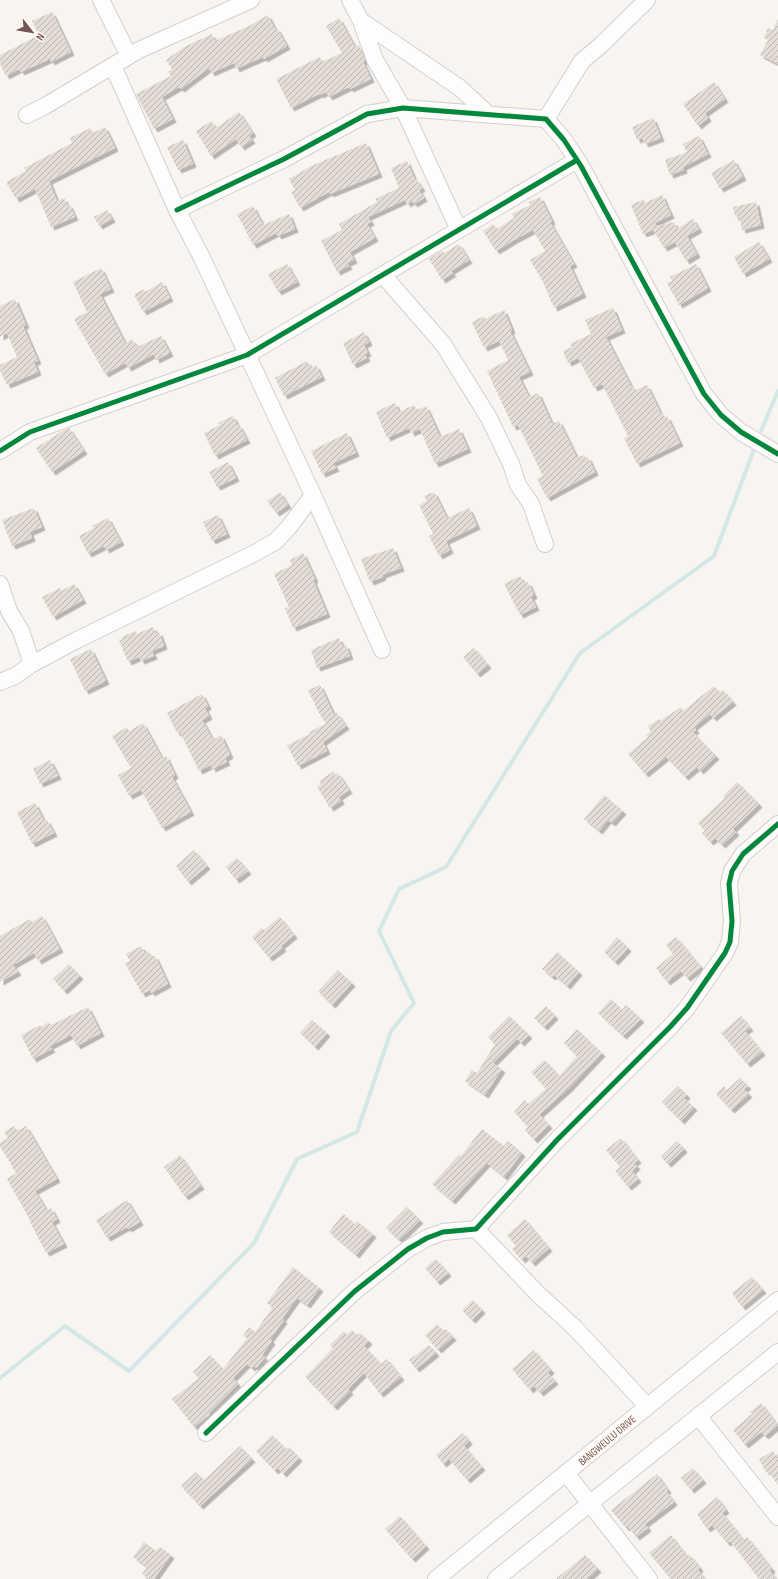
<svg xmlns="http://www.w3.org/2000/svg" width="778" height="1579" viewBox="0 0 778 1579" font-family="'Sofia Sans Condensed',sans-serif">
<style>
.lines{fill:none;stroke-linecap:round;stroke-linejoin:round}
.stream{stroke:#d3e8e6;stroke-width:4}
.building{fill:url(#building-hatch);filter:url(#shadow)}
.street-casing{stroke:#d6cfcc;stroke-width:18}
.street{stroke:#fefdfd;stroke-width:16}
.cycleway-casing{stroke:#fef7f3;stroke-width:8}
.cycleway{stroke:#00873e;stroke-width:5}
.labels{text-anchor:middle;stroke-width:3.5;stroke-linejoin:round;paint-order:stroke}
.street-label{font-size:11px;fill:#745752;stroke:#fef7f3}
</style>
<defs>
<pattern id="building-hatch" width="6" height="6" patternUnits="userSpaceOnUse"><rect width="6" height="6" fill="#e4dcd7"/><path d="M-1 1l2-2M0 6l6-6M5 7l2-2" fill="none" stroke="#bdb5b1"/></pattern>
<filter id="shadow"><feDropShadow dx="3.5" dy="3.5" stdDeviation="0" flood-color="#0004"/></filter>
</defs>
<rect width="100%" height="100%" fill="#f8f4f0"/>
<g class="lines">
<!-- stream -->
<path class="stream" d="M761,431l17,-40
M0,1378l65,-52 64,45 125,-128 43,-84 60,-27 34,-101 23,-28 -35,-72 20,-42 47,-22 134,-214 134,-97 39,-104"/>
</g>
<!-- building -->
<path class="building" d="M52,12l19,40 -20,10 -1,-3 -29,13 -2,-3 -13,7 -6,-12v-9l39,-20 -7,-14z
M268,15l7,14 2,-1 10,18 -23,13 -1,-2 -27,12 -2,-6 -23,10 -2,-5 -28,21 -2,-2 -17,10 11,22 -19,10 -18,-35 35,-18 -3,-4 4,-3 -6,-9 18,-13 28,-13 3,7 34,-15z
M339,18l16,29 4,-2 6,15 -2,2 8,17 -21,10 -1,-2 -20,10 -3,-5 -6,3 -1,-1 -28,14 -15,-29 44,-22 2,5 20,-9 -16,-27z
M778,19v45l-18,-9 8,-15 -4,-2 4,-10 5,2z
M714,82l11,17 -20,14 3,5 -10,8 -15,-22z
M239,112l14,21 -4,3 3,4 -11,7 -5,-8 -25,17 -15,-25 15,-10 5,7z
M653,118l8,20 -16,6 -3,-6 -5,2 -5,-13z
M105,127l10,21 -66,33 8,20 7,-3 3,7 2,-1 6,13 -24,10 -16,-38 -19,10 -10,-17 20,-11 -2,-3 48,-25 -2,-5 20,-10 3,5z
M699,136l9,18 -25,13 1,3 -14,5 -5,-15 22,-8 -4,-8z
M183,140l10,24 -15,6 -11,-23z
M366,143l13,31 -49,20 -1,-2 -29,16 -9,-16 4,-2 -6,-11 22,-13z
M734,160l9,17 -23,12 -9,-16z
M407,161l8,19 1,-1 6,9 -3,2 5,8 -10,6 -2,-3 -5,3 -2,-4 -37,17 3,5 -4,2 8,14 -25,14 4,8 -7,3 2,3 -12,6 -16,-31 21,-11 -3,-6 38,-22 -2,-3 24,-11 -8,-20z
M662,195l9,20 -16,8 1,3 18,-4 3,7 16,-10 6,10 -12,7 10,18 -11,7 -11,-19 -11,6 -11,-18 -10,4 -12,-29 13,-6 1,4z
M540,197l12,24 -2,1 24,42 -4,2 13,28 -29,14 -11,-26 -13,-22 15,-9 -12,-21 -19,10 -18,11 -13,-20 10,-7 4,5 17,-11 -2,-4 18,-9 -1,-3z
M756,202l5,23 -19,5 -3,-14 -4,1 -2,-10z
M253,206l10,19 26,-11 6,15 -17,7 -2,-3 -23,12 -16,-31z
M107,210l5,9 -13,7 -5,-9z
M759,242l10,17 -26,15 -9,-17z
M459,244l10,16 -18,11 2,2 -11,7 -13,-21 13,-8 2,2z
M287,264l10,18 -19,10 -10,-18z
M696,264l12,24 -29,17 -12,-22 5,-2 -2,-4z
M101,268l10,21 -11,5 25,49 7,-4 5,8 24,-11 9,17 -14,7 -2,-6 -26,14 -3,-5 -20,11 -31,-55 13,-7 -14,-30z
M162,282l8,16 -27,14 -9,-18 10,-5 1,3z
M15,299l11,26 -3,1 15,35 -4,1 4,10 -31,13 -7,-15v-5l17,-8 -10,-24 -7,4v-31z
M613,308l9,22 -16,7 26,51 2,-1 2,3 11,-5 14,29 1,-1 3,5 2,-2 13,27 -43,21 -13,-26 4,-2 -26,-52 -8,4 -16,-30 -10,5 -5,-12 9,-4 -2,-3 21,-10 -6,-14z
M504,310l8,20 -2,1 20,41 -11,5 10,20 9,-4 14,31 7,-3 18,37 7,-3 2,3 2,-1 7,15 -48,26 -10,-19 6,-3 -25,-51 -5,2 -26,-56 21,-11 -9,-19 -15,7 -12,-26 12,-6 1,3z
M364,332l5,10 -5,3 4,8 -3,1 2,4 -14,7 -10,-22z
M307,361l4,7 5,-3 6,12 -38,19 -9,-18z
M395,403l4,9 15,-7 3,5 9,-4 14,31 19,-8 9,20 -33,15 -15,-35 -9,4 -2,-5 -22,10 -11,-26z
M233,416l5,10 1,-1 8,15 -32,16 -11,-23 16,-8 -2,-2z
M69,428l15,23 -32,21 -16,-24 28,-18z
M347,433l9,20 -23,10 3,5 -14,6 -11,-23z
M228,462l8,16 -19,9 -8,-15z
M280,492l8,13 -12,8 -9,-12z
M434,492l13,26 22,-10 8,18 -31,15 4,9 -11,6 -10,-20 4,-2 -14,-29 8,-4 -3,-5z
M34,508l8,19 -12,5 2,6 -20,8 -10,-26z
M218,515l9,19 -15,7 -9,-19z
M108,518l13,24 -15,8 -2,-4 -16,8 -9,-18 15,-8 -2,-2z
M393,548l8,20 -19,7 1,2 -13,5 -9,-23z
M303,553l12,26 -2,1 14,34 -34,14 -8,-20 4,-1 -15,-33 18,-9 -2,-5z
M520,576l5,8 3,-2 6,13 -3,2 5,10 -16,8 -16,-31z
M74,584l9,16 -30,17 -11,-20 18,-9 1,3z
M153,627l3,7 3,-2 5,14 -12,5 2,5 -13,5 -2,-4 -11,5 -9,-21 4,-2 -1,-2 13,-6 1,3z
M339,638l3,8 4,-1 4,11 -33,12 -6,-18z
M474,648l14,17 -11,9 -14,-17z
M91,649l15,32 -21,10 -15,-32z
M320,685l14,30 3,-2 9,13 -23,16 4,9 -29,15 -11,-21 23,-11 -1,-2 17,-8 -8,-13 -10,-21z
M714,686l5,7 4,-3 10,12 -20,16 -3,-4 -16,13 2,3 -3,2 23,24 -16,15 -3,-4 -12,10 -19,-20 -21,17 -17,-20 20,-17 -2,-2 5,-3 -3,-6 11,-7 1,2 21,-14 2,4z
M202,694l6,12 -3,2 4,8 -7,4 11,20 8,-5 9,20 -5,3 2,4 -15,7 -1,-4 -12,6 -19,-39 -3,1 -10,-20z
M143,723l19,35 4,-2 9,19 -3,2 19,35 -29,16 -21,-38 -12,6 -11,-21 13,-7 -19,-32 15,-9 2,4z
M50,760l8,16 -18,8 -7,-15z
M334,771l1,4 3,-2 11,17 -10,7 2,4 -11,7 -13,-21 4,-3 -2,-3z
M737,782l22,22 -26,25 3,3 -14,13 -7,-7 -5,4 -8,-9 3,-2 -7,-8 27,-25 -2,-2z
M604,795l19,16 -11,12 -4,-3 -9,11 -15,-12z
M35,803l9,18 3,-1 7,13 -22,11 -15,-32z
M194,850l13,16 -19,16 -12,-16z
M237,858l11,13 -12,9 -10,-13z
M42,916l18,33 -22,12 -4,-8 -21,12 5,7 -18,10v-46l30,-17 2,3z
M280,917l14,18 -13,11 2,2 -14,10 -17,-21 10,-9 2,2z
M617,937l11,11 -13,14 -11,-10z
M676,937l25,30 -14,11 -6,-7 -14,11 -11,-14 17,-14 -7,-9z
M141,946l3,7 4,-2 4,6 3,-1 13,28 -17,9 -1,-3 -8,4 -17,-31 5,-2 -4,-7z
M557,952l22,20 -12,14 -13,-11 -2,2 -10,-8z
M69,964l11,12 -16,15 -11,-12z
M338,970l14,13 -20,22 -14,-14z
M611,999l11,11 4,-5 15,14 -18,17 -25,-23z
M546,1006l9,10 -11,11 -10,-9z
M88,1007l13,26 -24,13 -6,-11 -21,11 2,3 -19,10 -12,-24 19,-10 1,2 8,-5 2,3z
M509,1016l20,19 -8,8 -4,-4 -24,24 9,6 -17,26 -20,-14 7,-11 5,3 18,-29 -7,-7z
M741,1016l9,12 -5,3 17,21 -15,12 -26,-31z
M312,1020l15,13 -12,14 -15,-14z
M577,1029l25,24 -33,35 -28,25 -1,2 9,10 -15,15 -9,-10 3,-3 -14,-15 11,-12 3,4 18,-15 -15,-17 14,-12 14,16 18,-20 -13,-13z
M740,1078l8,8 -4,3 5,5 -18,16 -15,-16 8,-8 3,4z
M678,1086l9,9 -3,3 10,9 -13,14 -19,-19z
M14,1126l3,5 9,-5 31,53 -22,12 12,20 4,-3 6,11 -5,3 12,22 -18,9 -17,-33h1l-23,-41 9,-6 -16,-27v-3l8,-5 -4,-6z
M482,1129l22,17 4,-5 14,12 -18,24 -17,-14 -35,38 -20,-17 27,-29 2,1z
M621,1138l17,22 -4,3 3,3 -5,5 6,8 -10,8 -13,-16 5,-4 -14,-17z
M677,1141l7,8 -16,15 -7,-7z
M180,1155l21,31 -16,11 -21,-30z
M127,1200l13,22 -12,7 -1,-2 -20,11 -11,-18z
M407,1207l13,13 -21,20 -13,-12z
M343,1214l12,10 2,-3 16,13 -17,21 -27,-23z
M525,1219l24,29 -17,15 -6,-7 -4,4 -10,-11 4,-3 -9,-11z
M436,1259l12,14 -11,9 -12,-14z
M293,1267l27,21 -13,17 -10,-7 -15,21 2,1 -14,19 2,2 -10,14 3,2 -9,11 -2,-2 -2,2 -5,-4 -14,14 5,6 -29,29 1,1 -16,13 -22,-28 27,-21 -6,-6 17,-17 13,14 24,-31 -4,-2 6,-9 6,5 18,-25 -6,-4z
M752,1277l11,13 -21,17 -10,-14z
M473,1300l9,10 -10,10 -10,-10z
M437,1324l6,7 3,-2 7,8 -15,13 -13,-15z
M352,1330l5,5 3,-2 9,8 -5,5 17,18 6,-5 14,18 -21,17 -16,-21 -16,16 2,2 -16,16 -29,-30 28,-29 -3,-3 14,-14 3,4z
M429,1345l7,8 -20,16 -7,-9z
M534,1350l17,20 -3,3 7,8 -15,12 -6,-7 -4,4 -18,-21z
M761,1403l17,22 -13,11 -4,-4 -16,13 -12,-15 19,-16 -2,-2z
M463,1433l6,8 -5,5 18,21 -15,13 -18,-21 -6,5 -7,-9z
M272,1435l14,14 3,-2 10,11 -16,16 -5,-6 -3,3 -19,-20z
M240,1446l12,13 -52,47 -19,-20 15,-14 8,8z
M773,1451l5,9v25l-10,-14 -2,1 -7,-13z
M693,1468l10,12 -12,10 -10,-12z
M657,1474l11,16 -2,1 8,11 -29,22 3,4 -12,9 -8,-11 -2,2 -15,-18z
M717,1497l9,13 -4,3 22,27 3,-3 25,32 -2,2 6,8h-17l-29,-38 -3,2 -15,-18 -5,4 -10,-15z
M400,1516l26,30 -14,13 -27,-30z
M671,1535l16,21 3,-1 10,13 -2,2 7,9h-34l-22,-26z
M144,1542l12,9 4,-4 11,8 -17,24h-5l-7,-5 5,-7 -14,-10z
M585,1555l13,14 -11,10h-31z"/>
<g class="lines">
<!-- street casing -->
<g class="street-casing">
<path id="street" d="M101,0l28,56
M350,0l11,21 14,39 28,48 56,122
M361,21l99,67 28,26
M113,66l64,144 25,48 111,237 69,155
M27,115l18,-9 94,-56 112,-50
M546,119l36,-58 19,-16 46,-45
M177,210l107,-51 83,-45 36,-6 143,11 18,21 17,26 123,228 17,21 20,17 37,22
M383,275l60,69 46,74 22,46 7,21 13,19 14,40
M0,451l30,-19 217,-77 330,-195
M0,584l9,27 12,20 11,33
M0,682l15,-6 17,-12 43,-23 180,-88 21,-12 13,-14 24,-32
M476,1229l62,65 37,34 72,78
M699,1417l79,100
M206,1433l149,-142 53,-42 19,-11 16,-6 33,-3 81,-89 113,-113 17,-19 38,-55 5,-11 2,-21 -3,-37 3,-13 11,-17 35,-30
M566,1473l83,106
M436,1579l342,-279
M496,1579l282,-227"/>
</g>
<!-- street -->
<use href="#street" class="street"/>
<!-- cycleway casing -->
<g class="cycleway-casing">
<path id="cycleway" d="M177,210l107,-51 83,-45 36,-6 143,11 18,21 17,26 123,228 17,21 20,17 37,22
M0,451l30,-19 217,-77 330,-195
M206,1433l149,-142 53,-42 19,-11 16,-6 33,-3 81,-89 113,-113 17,-19 38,-55 5,-11 2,-21 -3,-37 3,-13 11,-17 35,-30"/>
</g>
<!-- cycleway -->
<use href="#cycleway" class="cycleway"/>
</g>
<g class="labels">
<!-- street labels -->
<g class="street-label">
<text transform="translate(607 1440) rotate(-40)" y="4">BANGWEULU DRIVE</text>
</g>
</g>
<!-- north arrow -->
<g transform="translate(32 32) rotate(121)" stroke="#fef7f3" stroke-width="3" paint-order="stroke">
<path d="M0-3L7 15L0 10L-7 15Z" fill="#745752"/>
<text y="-6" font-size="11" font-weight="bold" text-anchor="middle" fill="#745752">N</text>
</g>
</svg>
